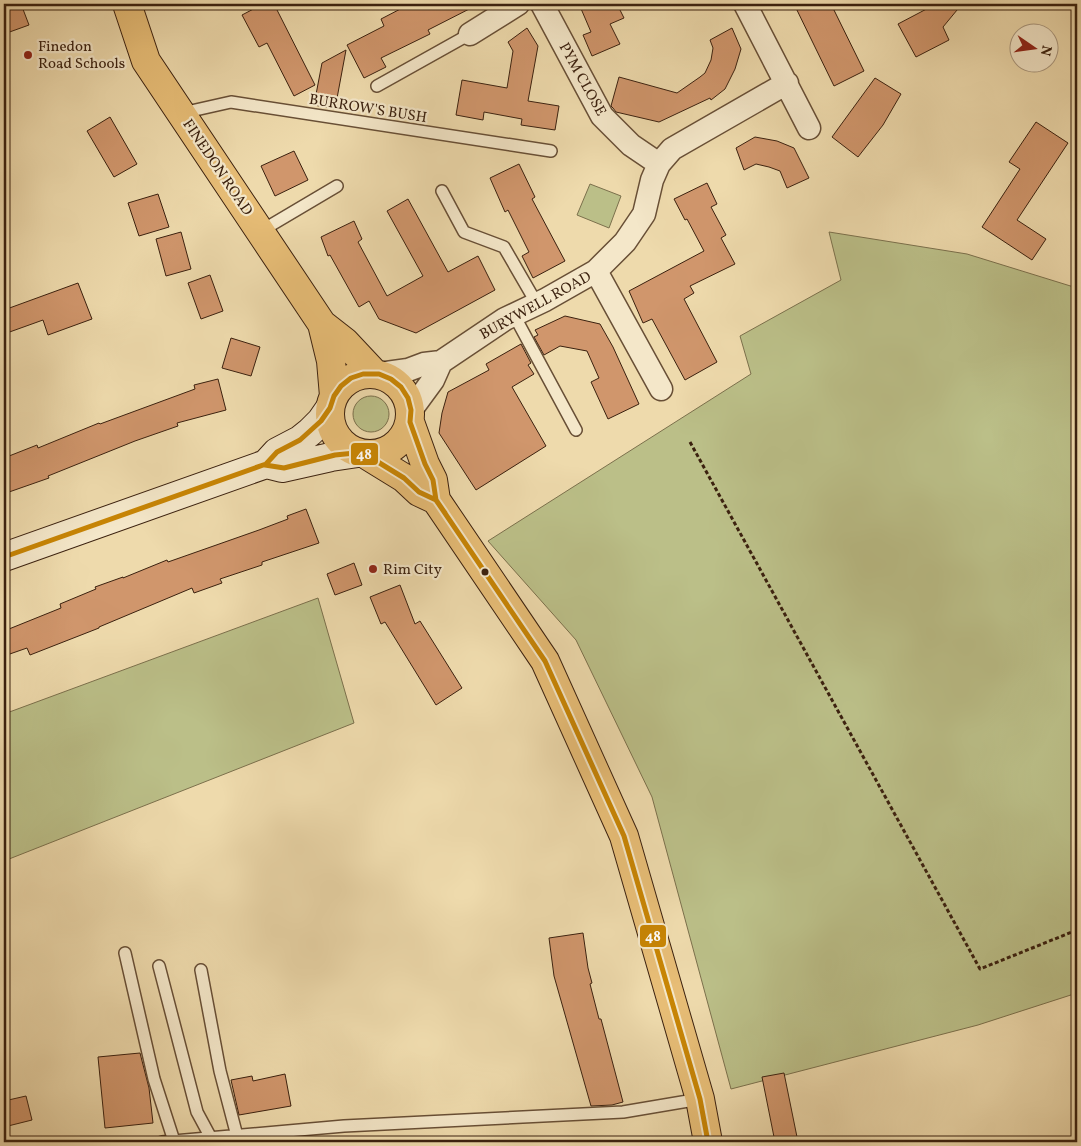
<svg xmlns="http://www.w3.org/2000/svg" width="1081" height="1146" viewBox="0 0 1081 1146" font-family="Vollkorn,serif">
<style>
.green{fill:#bbbf88;stroke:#7b704c}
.building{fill:#d0966c;stroke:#3b210f}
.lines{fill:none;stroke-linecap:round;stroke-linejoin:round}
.lane-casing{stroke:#684f36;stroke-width:14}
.street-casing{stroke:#684f36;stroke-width:25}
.secondary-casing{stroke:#3b210f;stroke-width:30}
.primary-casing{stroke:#3b210f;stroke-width:30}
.path{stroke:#3b210f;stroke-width:3;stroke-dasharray:4 2.5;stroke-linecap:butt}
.lane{stroke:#f4e7c9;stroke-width:11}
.street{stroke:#f4e7c9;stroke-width:22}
.secondary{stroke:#f4e7c9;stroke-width:28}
.primary{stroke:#e7bd76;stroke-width:28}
.bus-1-casing{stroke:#f4e7c9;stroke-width:9}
.bus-1{stroke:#c88504;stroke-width:5}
.poi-dot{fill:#8f2418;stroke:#f4e7c9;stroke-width:2}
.bus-dot{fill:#3b210f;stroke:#f4e7c9;stroke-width:2}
.labels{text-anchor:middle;stroke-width:4.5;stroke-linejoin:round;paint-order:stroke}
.poi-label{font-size:15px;fill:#3b210f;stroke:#f4e7c9;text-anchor:start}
.street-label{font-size:15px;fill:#3b210f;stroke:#f4e7c9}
.line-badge{stroke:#f4e7c9;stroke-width:2}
.badge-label{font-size:14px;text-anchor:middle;font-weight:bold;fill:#fff}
</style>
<rect width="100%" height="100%" fill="#eedaac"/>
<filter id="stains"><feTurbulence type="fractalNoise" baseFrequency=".004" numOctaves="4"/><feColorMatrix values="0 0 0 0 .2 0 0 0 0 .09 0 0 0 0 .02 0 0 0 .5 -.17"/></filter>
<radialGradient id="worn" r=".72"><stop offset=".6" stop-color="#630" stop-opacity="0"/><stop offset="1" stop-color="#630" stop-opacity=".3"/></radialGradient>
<!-- green -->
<path class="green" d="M590,184l31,12 -12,32 -32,-13z
M829,232l138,22 110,34v705l-99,32 -247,64 -79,-292 -76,-157 -88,-99 263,-167 -11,-38 101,-56z
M353 414a18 18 0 1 1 36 0a18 18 0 1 1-36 0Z
M318,598l36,125 -350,138v-147z"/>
<!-- building -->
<path class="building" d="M4,4h17l8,21 -25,9z
M263,4h11l41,81 -21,11 -27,-53 -8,4 -17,-32z
M410,4h69l-51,26 2,4 -49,24 5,9 -22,11 -17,-33 37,-19 -3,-7z
M579,4h38l7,14 -14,6 10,20 -28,12 -9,-21 8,-3z
M794,4h37l33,67 -30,15z
M936,4h26l-19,23 6,13 -33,17 -18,-33z
M527,28l11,18 -10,55 31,5 -4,24 -34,-5 1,-6 -38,-7 -1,8 -27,-5 6,-35 45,8 6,-37 -5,-9z
M732,28l9,21 -6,20 -10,20 -14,11 -1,-2 -51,24 -43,-10 -3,-4 -2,-2 8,-29 58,16 23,-16 5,-4 6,-13 2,-12 -3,-8z
M346,50l-11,59 -21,-4 8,-42z
M875,78l26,16 -18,31 -25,32 -26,-20z
M110,117l27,47 -23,13 -27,-46z
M1036,122l32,21 -51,77 29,19 -14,21 -50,-33 38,-58 -11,-7z
M755,137l22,4 17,7 15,30 -22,10 -7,-17 -11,-4 -13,-3 -12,6 -8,-22z
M294,151l14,29 -33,16 -14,-30z
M519,164l16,33 -3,2 33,62 -32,17 -11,-22 7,-4 -21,-42 -3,2 -15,-34z
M707,183l10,21 -6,3 15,28 -5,3 14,26 -45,22 4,7 -10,6 33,63 -32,18 -33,-61 -9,4 -14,-32 75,-40 -17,-32 -2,1 -11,-21z
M158,194l11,33 -30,9 -11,-33z
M408,199l40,73 30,-16 17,34 -79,43 -37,-14 -10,-18 -10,6 -29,-52 -2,1 -7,-19 33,-16 8,18 -4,3 29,54 36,-20 -36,-65z
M181,232l10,37 -25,7 -10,-37z
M210,275l13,36 -22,8 -13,-36z
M78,283l14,36 -44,16 -5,-15 -39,14v-24z
M565,316l35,8 13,23 26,57 -31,15 -17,-37 8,-4 -12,-27 -27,-5 -16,9 -10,-18 4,-2 -3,-5z
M231,338l29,9 -9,29 -29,-8z
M521,344l10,19 -3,2 6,9 -22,13 34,59 -70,44 -37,-57 3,-20 6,-21 41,-22 -3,-6z
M218,379l8,31 -49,13 1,3 -43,15 -87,35 1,2 -40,14 -5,-15v-19l33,-13 1,3 61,-25 1,1 95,-35 -1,-4z
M306,509l13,34 -57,19v3l-42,14 2,4 -28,10 -2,-5 -93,39v1l-69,27 -3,-7 -23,8v-25l57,-23 -1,-4 36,-15 -1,-2 28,-10v1l44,-18 1,2 91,-32 29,-11 -1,-3z
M354,563l8,22 -27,10 -8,-21z
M400,585l15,39 5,-3 42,67 -26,17 -51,-83 -4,2 -11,-27z
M583,933l5,35 4,15 -2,1 9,35h2l22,83 -11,3 -21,1 -37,-130 -5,-38z
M140,1053l9,35 4,35 -48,5 -7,-71z
M784,1073l13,64 -22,5 -13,-65z
M285,1074l6,32 -52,9 -8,-35 21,-4 1,5z
M26,1096l6,24 -28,7v-26z"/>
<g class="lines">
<!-- lane casing -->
<g class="lane-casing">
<path id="lane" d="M377,86l93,-52
M182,113l49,-11 320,49
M442,191l22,41 40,15 33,57
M261,231l76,-45
M514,315l62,115
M125,953l29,126 20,62
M159,966l38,146 14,26
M201,970l19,101 17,65
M162,1142l182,-16 279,-14 77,-13"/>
</g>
<!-- street casing -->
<g class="street-casing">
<path id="street" d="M542,4l60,112 29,29 28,19
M745,4l64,124
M470,34l48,-30
M596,271l65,118
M379,374l29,-4 16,-6 17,-2 64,-43 40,-19 51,-29 29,-29 19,-28 8,-34 7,-16 13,-15 115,-66
M411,410l22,-30 8,-18"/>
</g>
<!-- secondary casing -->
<g class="secondary-casing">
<path id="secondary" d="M266,464l16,4 49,-11 27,-4
M4,557l262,-93 11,-12 23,-12 10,-8 11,-11 9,-13"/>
</g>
<!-- primary casing -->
<g class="primary-casing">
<path id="primary" d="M127,4l19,57 176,263 23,18 30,32
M322,324l9,37 3,35
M330 414a40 40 0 1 1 80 0a40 40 0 1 1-80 0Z
M410,422l15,42 8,16 3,20 109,161 79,175 76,263 8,43
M365,454l39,24 15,14 17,8"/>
</g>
<!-- path -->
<path class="path" d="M690,442l290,527 97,-39"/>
<!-- lane -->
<use href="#lane" class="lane"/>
<!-- street -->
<use href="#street" class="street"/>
<!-- secondary -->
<use href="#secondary" class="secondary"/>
<!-- primary -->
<use href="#primary" class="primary"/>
<!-- bus-1 casing -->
<g class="bus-1-casing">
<path id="bus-1" d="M265,465l19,3 51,-13 20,-2 10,1 39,24 15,14 17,8 9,13
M4,557l262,-93 11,-12 23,-12 21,-19 9,-13 4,-12 7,-10 10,-8 12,-4h16l12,5 10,8 7,11 3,12 -1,12 15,42 8,16 3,20 109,161 79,175 76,263 8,43"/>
</g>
<!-- bus-1 -->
<use href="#bus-1" class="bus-1"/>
</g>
<!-- markers -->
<g class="poi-dot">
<circle cx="28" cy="55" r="5"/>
<circle cx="373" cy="569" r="5"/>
</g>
<circle class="bus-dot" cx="485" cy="572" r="4.5"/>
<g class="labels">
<!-- poi labels -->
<g class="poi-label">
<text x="38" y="51">Finedon<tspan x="38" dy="17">Road Schools</tspan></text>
<text x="383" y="574">Rim City</text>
</g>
<!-- street labels -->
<g class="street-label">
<text transform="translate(583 79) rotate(61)" y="5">PYM CLOSE</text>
<text transform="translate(368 108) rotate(9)" y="5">BURROW'S BUSH</text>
<text transform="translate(218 167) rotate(56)" y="5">FINEDON ROAD</text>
<text transform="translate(535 305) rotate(-29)" y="5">BURYWELL ROAD</text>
</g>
</g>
<g class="line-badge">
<rect x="350" y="442" width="29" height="24" rx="5" fill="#c88504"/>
<rect x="639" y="924" width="28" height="24" rx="5" fill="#c88504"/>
</g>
<g class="badge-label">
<text x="364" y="459">48</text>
<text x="653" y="941">48</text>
</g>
<!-- margin -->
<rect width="1081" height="1146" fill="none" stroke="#eedaac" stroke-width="20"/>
<rect x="5" y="5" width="1071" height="1136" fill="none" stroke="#3b210f" stroke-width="2.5"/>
<rect x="10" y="10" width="1061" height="1126" fill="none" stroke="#3b210f"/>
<!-- north arrow -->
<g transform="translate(1034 48) rotate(103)"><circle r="24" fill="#f4e7c9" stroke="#aa987f"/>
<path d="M0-4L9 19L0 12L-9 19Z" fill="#8f2418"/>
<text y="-8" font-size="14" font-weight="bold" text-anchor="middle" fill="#3b210f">N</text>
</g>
<rect width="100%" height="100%" filter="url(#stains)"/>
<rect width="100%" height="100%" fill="url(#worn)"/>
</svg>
